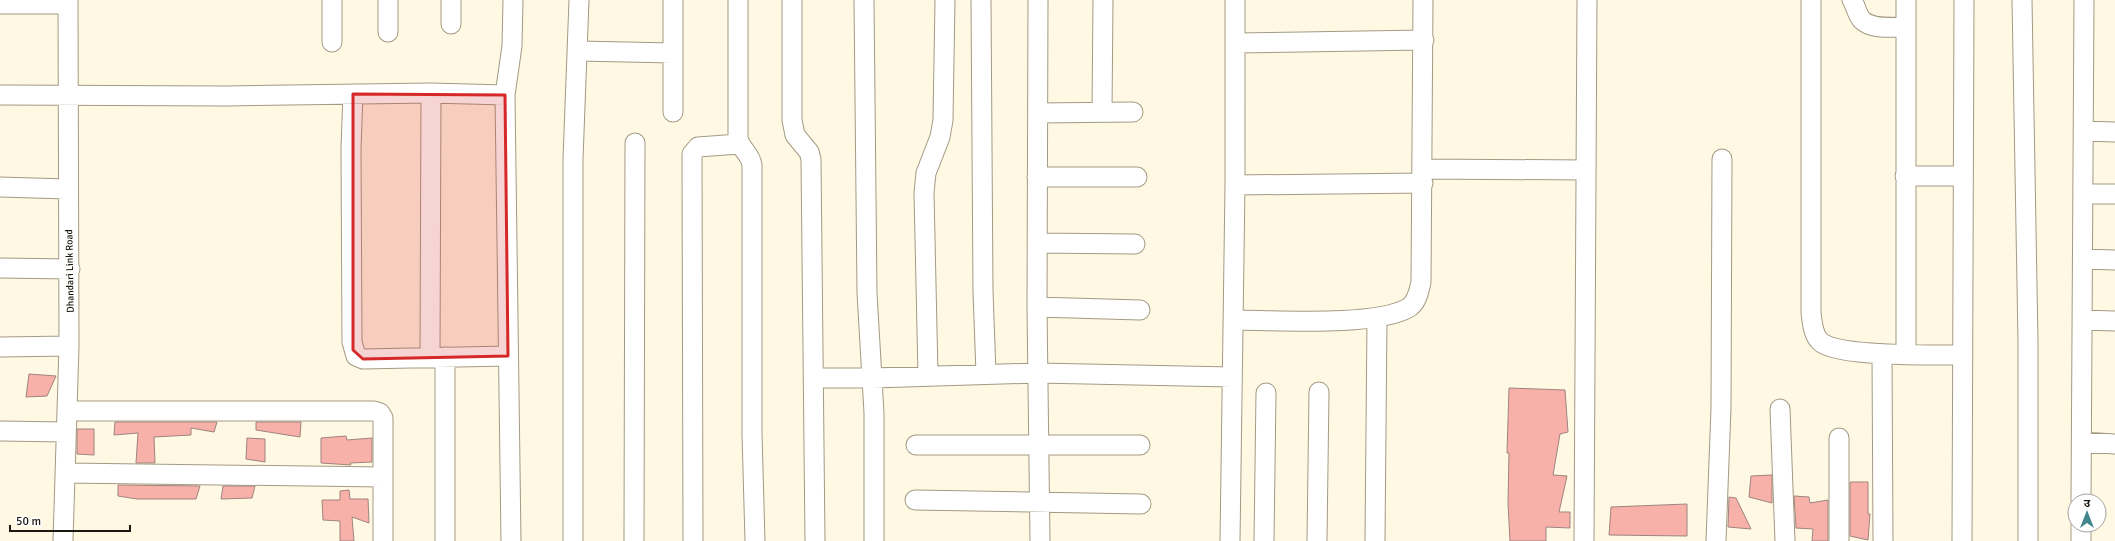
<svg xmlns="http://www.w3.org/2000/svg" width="2115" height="541" viewBox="0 0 2115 541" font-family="Signika,'Noto Sans Devanagari',sans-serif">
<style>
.building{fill:#f8b1a9;stroke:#9f837f}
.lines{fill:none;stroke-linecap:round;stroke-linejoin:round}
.minor-casing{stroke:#a39a82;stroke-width:21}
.minor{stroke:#fff;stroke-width:19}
.marked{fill:#d62828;fill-opacity:0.2;stroke:#d62828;stroke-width:3;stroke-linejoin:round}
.labels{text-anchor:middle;stroke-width:3.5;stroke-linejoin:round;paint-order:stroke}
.street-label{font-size:10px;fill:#1a170e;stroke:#fff}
</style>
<rect width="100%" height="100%" fill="#fff8e3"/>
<!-- building -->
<path class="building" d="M29,374l27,2 -9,20 -21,1z
M1509,388l56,2 3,42 -8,2 -7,41 14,1 -8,36h11v16l-24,-1v14h-36l-2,-38 1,-50h-2z
M115,422h102l-3,10 -23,-4v7l-37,2 1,26h-19l2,-30 -24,2z
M256,422h45l-1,15 -44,-7z
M77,429h17v26l-17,-1z
M346,436l1,4 25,-2v24l-22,1 1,2 -30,-2v-25z
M247,438l18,1v23l-19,-3z
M1772,475v28l-23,-6 2,-21z
M1850,482h18v32h2l-2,26 -18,-4z
M118,485l82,1 -4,13h-59l-19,-3z
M223,486h32l-3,12 -31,1z
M349,490l1,9h18l1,24 -17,-6 2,24h-14v-20l-17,-1 -1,-20h18v-9z
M1794,496l15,1 1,6 18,-3v41h-16l1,-12 -17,-1z
M1729,497l7,1 15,31 -23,-2z
M1687,504v32l-78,-1 2,-28z"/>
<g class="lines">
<!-- minor casing -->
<g class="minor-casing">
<path id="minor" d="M332,0v42
M738,0v138c3,12 12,15 14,27v269l3,107
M792,0v120l3,15 14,17 2,7 4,382
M864,0l3,293 7,120v128
M981,0l2,291 3,83
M1038,0l-1,307 3,234
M1811,0v312c1,10 2,25 11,31 21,14 112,12 141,12
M1852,0c4,6 5,15 10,20 10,10 31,7 44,7
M1906,0v354
M2022,0l6,342v199
M0,4h68
M451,24v-24
M388,32v-32
M1235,43l189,-3
M578,51l95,2
M353,94l-2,55 1,193 4,14 7,3 145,-3
M0,95l227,1 204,-3 74,2
M673,112v-112
M1102,112l1,-112
M1038,113l95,-1
M2083,131l32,1
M1423,169l163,1
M1905,176h58
M1037,177h100
M1235,185l188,-2
M0,187l67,2
M2083,194h32
M1037,243l98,1
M2083,259l32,1
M0,268l70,1
M1037,307l103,3
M1233,320c41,0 142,7 175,-12 9,-5 11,-17 13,-26l2,-282
M2082,320l33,1
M0,347l69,-1
M1882,354l1,187
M445,357v184
M430,358l1,-265
M928,375l-4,-182 2,-20 14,-36 3,-17 2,-120
M814,378h59l164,-5 195,4
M1780,409l5,132
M67,411h307l6,2 3,5v123
M0,431l66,1
M1839,438v103
M2082,442l33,2
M916,445h224
M66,473l317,4
M915,500l226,4
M2081,501l3,-501
M63,541l6,-195 -1,-346
M511,541l-6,-446 7,-49 1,-46
M573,541v-382l6,-159
M634,541l1,-398
M693,541l-1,-387 6,-7 41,-3
M1230,541l5,-356v-185
M1264,541l2,-148
M1317,541l2,-149
M1375,541l2,-223
M1584,541l3,-541
M1716,541l5,-133 1,-249
M1962,541l2,-541
M2081,541v-16"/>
</g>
<!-- minor -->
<use href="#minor" class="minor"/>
</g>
<!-- marked area -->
<path class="marked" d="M353,94l152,1 3,261 -145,3 -10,-9z"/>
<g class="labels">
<!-- street labels -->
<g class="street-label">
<text transform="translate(69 271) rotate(-91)" y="4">Dhandari Link Road</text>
</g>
</g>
<!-- north arrow -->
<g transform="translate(2087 513)"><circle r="19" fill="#ffffff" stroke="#a3a29f"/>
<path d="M0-3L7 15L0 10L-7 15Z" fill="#41888e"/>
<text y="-6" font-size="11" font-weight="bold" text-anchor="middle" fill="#1a170e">उ</text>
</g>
<!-- scale -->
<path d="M10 525v6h120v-6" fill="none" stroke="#1a170e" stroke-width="2"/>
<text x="16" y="525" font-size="12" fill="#1a170e" stroke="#ffffff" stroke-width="3" paint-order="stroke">50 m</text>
</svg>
